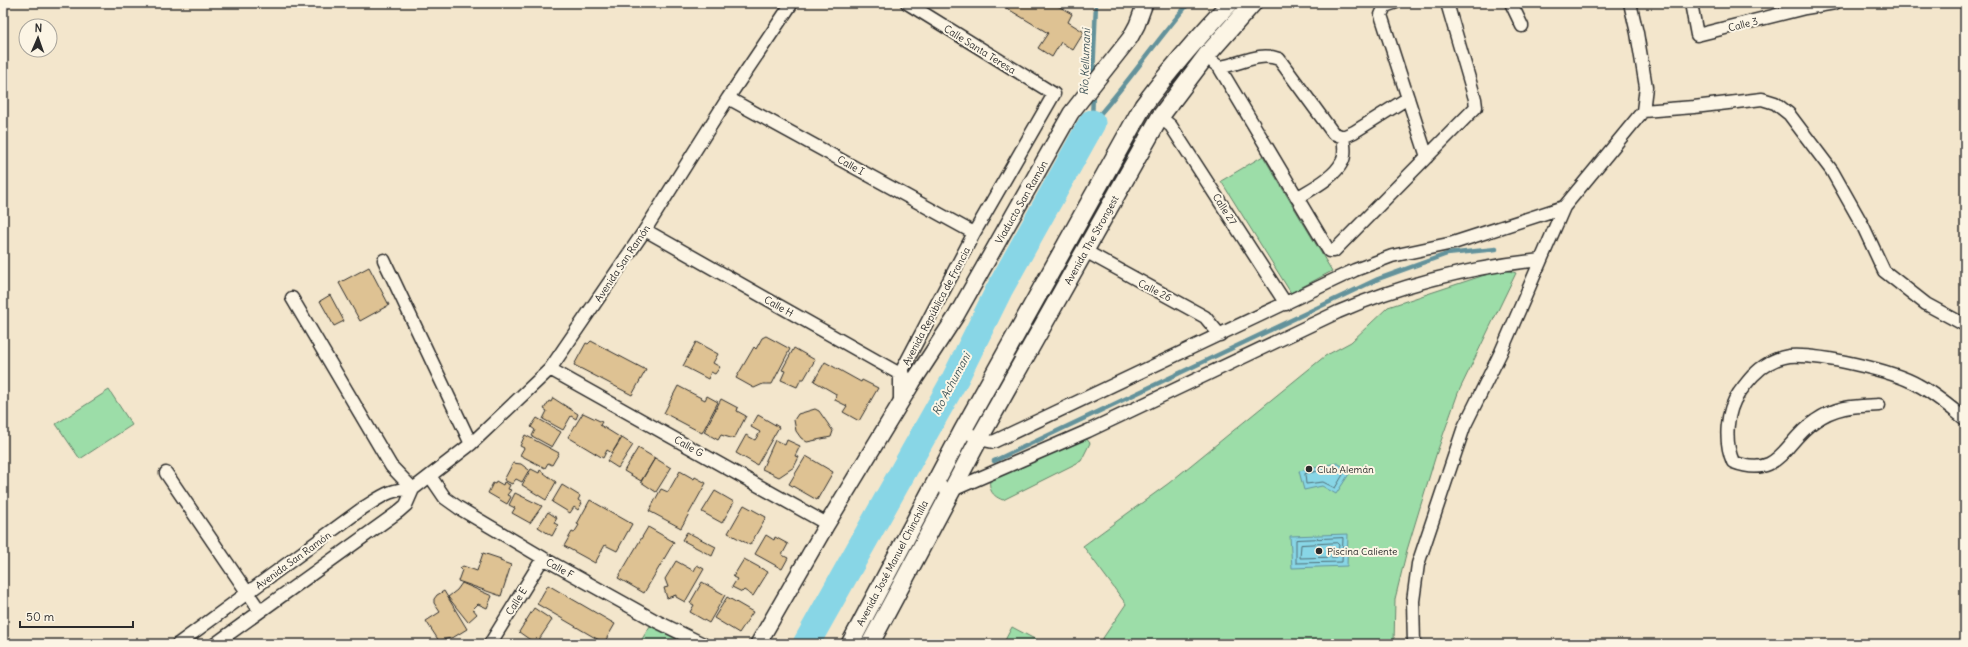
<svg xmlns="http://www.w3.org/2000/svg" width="1968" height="647" viewBox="0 0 1968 647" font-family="Delius,sans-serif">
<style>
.green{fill:#9cdda8;stroke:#64846a}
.water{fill:#88d6e6;stroke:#63929b}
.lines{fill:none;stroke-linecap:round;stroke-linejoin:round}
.shore{stroke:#506f76;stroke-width:1}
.stream{stroke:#63929b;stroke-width:4.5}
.river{stroke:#88d6e6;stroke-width:27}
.building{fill:#dec293;stroke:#2b2b2b}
.minor-casing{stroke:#2b2b2b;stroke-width:15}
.tertiary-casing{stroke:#2b2b2b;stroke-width:18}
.secondary-casing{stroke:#2b2b2b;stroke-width:20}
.minor{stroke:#fcf5e5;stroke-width:12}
.tertiary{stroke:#fcf5e5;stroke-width:15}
.secondary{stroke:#fcf5e5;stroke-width:17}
.poi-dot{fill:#2b2b2b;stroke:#fcf5e5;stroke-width:1.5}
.labels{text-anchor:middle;stroke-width:4;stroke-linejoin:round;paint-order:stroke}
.street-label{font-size:10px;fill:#2b2b2b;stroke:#fcf5e5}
.poi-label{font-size:10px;fill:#2b2b2b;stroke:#fcf5e5;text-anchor:start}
.water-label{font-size:11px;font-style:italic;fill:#42565a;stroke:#fcf5e5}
</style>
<rect width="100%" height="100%" fill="#f3e6cc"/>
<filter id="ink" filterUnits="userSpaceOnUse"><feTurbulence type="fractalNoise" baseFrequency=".025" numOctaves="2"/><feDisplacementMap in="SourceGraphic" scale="8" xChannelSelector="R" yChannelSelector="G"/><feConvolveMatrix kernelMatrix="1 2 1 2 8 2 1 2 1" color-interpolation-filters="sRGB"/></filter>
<g filter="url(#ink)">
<!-- green -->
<path class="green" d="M1263,156l69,115 -41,22 -70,-112z
M1503,269l13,4 -58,120 -22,62 -29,95 -12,49 -1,45h-295l27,-40 -43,-58 86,-63 156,-127 26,-14 37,-35z
M109,390l23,35 -52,34 -24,-35z
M1085,437l5,6 -9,18 -78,39c-14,-5 -15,-14 -12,-28z
M650,626l36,18h-47z
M1012,627l32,17h-41z"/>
<!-- water -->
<path class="water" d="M1337,463l14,8 -15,23 -14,-8 -18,4 -5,-19z
M1348,534l-1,32 -55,2 -2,-32z"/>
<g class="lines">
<!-- shore -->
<path class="shore" d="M1336,468l8,5 -9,15 -12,-6 -17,2 -1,-10z
M1343,538l-1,24 -46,1v-23z
M1337,543l2,2 -2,12 -37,1 1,-13z"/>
<!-- stream -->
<path class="stream" d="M1093,77l3,-74
M1092,123c35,-38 63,-81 97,-120
M1092,123l1,-31
M994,461l384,-182 69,-25 49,-5"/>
<!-- river -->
<path class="river" d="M806,644l149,-265 44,-89 93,-167"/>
</g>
<!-- building -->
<path class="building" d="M998,3h55l19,11 -4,8 16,10 -11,18 -12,-8 -9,15 -14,-9 10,-15z
M369,267l20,38 -29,16 -21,-38z
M330,295l14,26 -10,5 -14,-25z
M766,336l24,13 -18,35h-9l-9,4 -18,-10 18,-31 2,2 6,-11z
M591,341l55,29 -14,25 -58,-30 12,-22 2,1z
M696,342l22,12 -5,9 7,4 -5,7 -4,-2 -3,7 -25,-13z
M794,348l21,12 -11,19h-3l-4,8 -16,-7 4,-9 -3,-1z
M825,362l36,20 1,-2 16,8 -19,33 -16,-9 4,-6 -12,-6 1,-6 -22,-13z
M678,386l27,14 2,-4 11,6 -16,31 -38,-20z
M553,398l25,16 -2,5 -5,-3 -8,14 -20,-11 4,-8 -3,-2 5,-8 2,1z
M721,399l17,9 -1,3 9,5 -12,23 -13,-4 -3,5 -14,-8z
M815,409l4,2 14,20 -2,6 -24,5 -6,-4 -5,-7 -2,-11 4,-6z
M583,413l19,9 -2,3 21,13 -9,15 -5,-3 -4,8 -35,-21z
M758,415l21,12 -22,38 -21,-12 10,-18 9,5 5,-8 -9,-5z
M537,418l24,14 -9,15 -20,-11 3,-6 -4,-3z
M525,435l34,18 -7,12 -4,-2 -3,5 -25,-13 4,-7 -4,-2z
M622,438l11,7 -15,23 -11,-7z
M775,440l10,5 2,-5 13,6 -5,10 4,1 -5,10 -15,10 -17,-8z
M638,448l17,10 -14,23 -17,-10z
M806,456l27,16 -16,28 -28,-16z
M655,458l16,10 -15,24 -15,-10z
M513,463l8,1 8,6 -7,12 -6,-3 -4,5 -8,-4z
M531,469l8,4 1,-3 16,12 -10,18 -24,-15z
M680,471l14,8 1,-2 11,6 -25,45 -32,-17 12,-22 7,3z
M496,481l7,4 1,-3 6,3 -2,4 3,1 -4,5 4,2 -4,7 -19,-11 5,-10 2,1z
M562,485l18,11 -2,4 4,3 -4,7 -4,-3 -4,6 -18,-11z
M715,491l19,11 -12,21 -20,-11z
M515,493l27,13 -12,17 -18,-10 3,-5 -6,-3z
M590,500l42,24 -15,27 -12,-6 -10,18 -31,-17 8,-14 2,1 5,-8 -2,-1z
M744,505l22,12 -16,28 -22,-12z
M548,512l9,6 -3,5 4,2 -6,11 -14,-9z
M648,527l26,15 -30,51 -26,-15z
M687,532l29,15 -4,9 -30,-16z
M766,535l8,5 1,-3 13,7 -6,11 6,3 -6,11 -27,-15z
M483,553l18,6 -1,2 11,4 -10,31 -43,-15 4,-11 -2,-2 3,-2 14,5z
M744,559l24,13 -15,24 -9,-6 -2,2 -10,-5 5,-8 -4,-2z
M676,561l18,10 3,-6 7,4 -19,33 -9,-5v-2l-9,3 -3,-10 4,-1 -3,-8z
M702,582l23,13 -16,28 -19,-11 4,-7 -4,-2z
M462,583l30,13 -5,12 -9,-4 -5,5 4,5 -9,8 -20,-25 9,-7z
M548,585l67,39 -11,19 -67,-39z
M444,591l23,38 -13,8 -15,4 -13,-20 14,-9 -6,-9v-4l3,-4z
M727,597l26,15 -14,21 -25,-15z
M534,608l18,12 -16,24 -17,-12z"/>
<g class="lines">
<!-- minor casing -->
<g class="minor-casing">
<path id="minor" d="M1394,3l-9,3 -4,9 46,142
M1511,3l11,23
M1691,3l6,32 108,-27 30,-5
M1214,63l5,4c21,-2 39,-16 60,-8l54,74 10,4 11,-5 54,-34
M1219,67l110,184h5l142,-144 -1,-8 -28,-96
M728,98l246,135
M1643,111l51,-4 68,-8 13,4 14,11 43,57 31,55 21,45 42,33 39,21
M1160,117l11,9 115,178
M1297,198c14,-9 37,-20 45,-36 4,-7 2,-18 1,-25
M645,230l262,148
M1085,251l120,66 15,18
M384,260l87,184
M292,298l99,168 22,23
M550,369l277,155
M900,404v-30l74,-141 80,-139 -147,-91
M1879,405c-25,1 -43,1 -64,16 -32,21 -34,59 -82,41 -9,-21 -7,-51 6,-69 9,-12 17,-23 30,-30 5,-3 14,-6 20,-7 30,-2 103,14 129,29 17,9 32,22 47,34
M963,430l16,9 14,3 362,-172 37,-14 61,-13 111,-36
M166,473l94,138
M430,476l15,22 14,10 84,50 113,63 47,23
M934,483l16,8 138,-60 250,-119c65,-28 133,-45 203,-52
M178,644l185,-136c18,-11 28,-20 50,-19
M215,644l183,-132 8,-7 7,-16 58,-45 79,-75 95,-139 83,-132 64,-95
M490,644l53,-86
M1414,644l-1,-43 5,-37 46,-137 37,-75 63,-145 79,-96 3,-24 -9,-54 -7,-30"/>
</g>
<!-- tertiary casing -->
<g class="tertiary-casing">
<path id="tertiary" d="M758,644l69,-120 86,-142 43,-66 115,-203 59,-75 7,-13 8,-22"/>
</g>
<!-- secondary casing -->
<g class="secondary-casing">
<path id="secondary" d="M850,644l113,-214 180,-324c27,-37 56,-70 87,-103
M870,644l109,-205 181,-322 46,-61 47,-53"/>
</g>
<!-- minor -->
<use href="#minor" class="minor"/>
<!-- tertiary -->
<use href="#tertiary" class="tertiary"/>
<!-- secondary -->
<use href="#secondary" class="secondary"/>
</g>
</g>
<!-- markers -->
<g class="poi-dot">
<circle cx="1309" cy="469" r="4"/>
<circle cx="1319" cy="551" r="4"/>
</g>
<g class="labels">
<!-- street labels -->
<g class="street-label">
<text transform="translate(1743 24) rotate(-14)" y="4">Calle 3</text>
<text transform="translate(980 49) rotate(32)" y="4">Calle Santa Teresa</text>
<text transform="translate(851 165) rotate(29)" y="4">Calle I</text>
<text transform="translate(1021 202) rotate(-60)" y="4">Viaducto San Ramón</text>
<text transform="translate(1225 209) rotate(57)" y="4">Calle 27</text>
<text transform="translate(1091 240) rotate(-61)" y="4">Avenida The Strongest</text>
<text transform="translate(622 263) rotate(-56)" y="4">Avenida San Ramón</text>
<text transform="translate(1155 290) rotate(27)" y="4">Calle 26</text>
<text transform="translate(779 306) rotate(29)" y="4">Calle H</text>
<text transform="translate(936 306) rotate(-62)" y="4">Avenida República de Francia</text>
<text transform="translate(689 446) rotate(29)" y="4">Calle G</text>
<text transform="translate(293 560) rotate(-36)" y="4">Avenida San Ramón</text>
<text transform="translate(892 563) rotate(-62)" y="4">Avenida José Manuel Chinchilla</text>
<text transform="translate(560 568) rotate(29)" y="4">Calle F</text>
<text transform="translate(516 601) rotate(-58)" y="4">Calle E</text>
</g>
<!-- poi labels -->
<g class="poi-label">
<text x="1317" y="473">Club Alemán</text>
<text x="1327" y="555">Piscina Caliente</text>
</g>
<!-- water labels -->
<g class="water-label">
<text transform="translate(1085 62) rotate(-88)" y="4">Río Kellumani</text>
<text transform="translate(951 384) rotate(-62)" y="4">Río Achumani</text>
</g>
</g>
<!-- margin -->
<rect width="1968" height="647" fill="none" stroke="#fcf5e5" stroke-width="16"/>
<rect x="8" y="8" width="1952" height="631" fill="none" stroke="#2b2b2b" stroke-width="1.5" filter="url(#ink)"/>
<!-- north arrow -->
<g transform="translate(38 38) rotate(2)"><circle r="19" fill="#fcf5e5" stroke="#a8a49b"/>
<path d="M0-3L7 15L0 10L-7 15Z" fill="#2b2b2b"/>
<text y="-6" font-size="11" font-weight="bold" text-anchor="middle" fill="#2b2b2b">N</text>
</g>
<!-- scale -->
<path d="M20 621v6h113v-6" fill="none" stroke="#2b2b2b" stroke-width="2"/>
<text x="26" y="621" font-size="12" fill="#2b2b2b" stroke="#fcf5e5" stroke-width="3" paint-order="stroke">50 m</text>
</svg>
